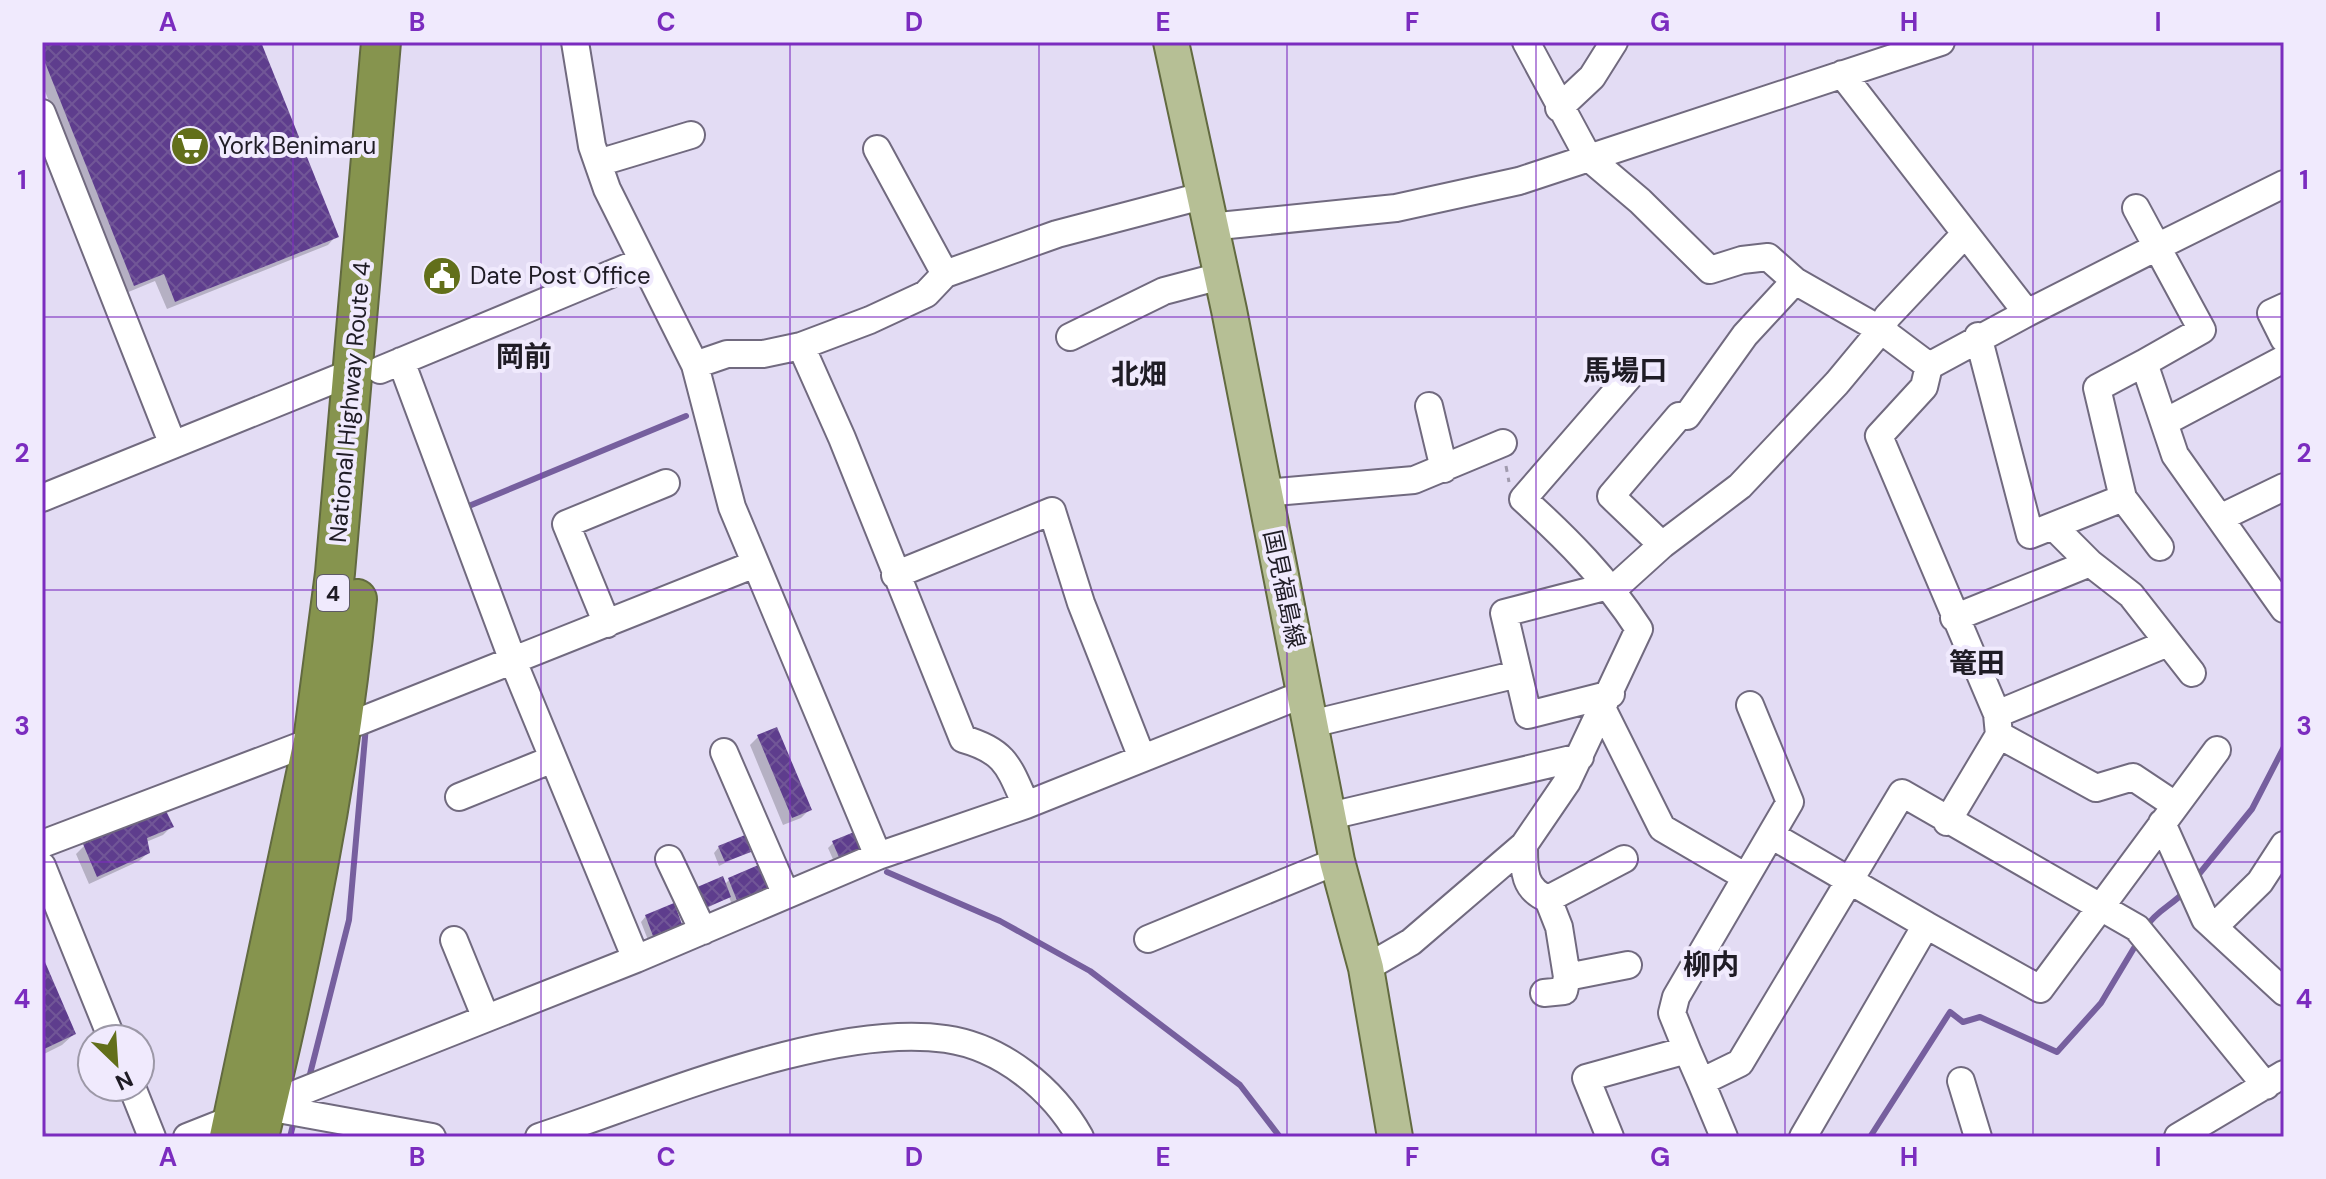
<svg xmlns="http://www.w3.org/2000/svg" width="2326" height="1179" viewBox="0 0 2326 1179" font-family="'DM Sans','Noto Sans JP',sans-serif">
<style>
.shadow{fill:#0003}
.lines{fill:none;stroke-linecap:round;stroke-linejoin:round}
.stream{stroke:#765f9e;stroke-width:6}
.building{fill:url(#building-cross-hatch)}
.minor-casing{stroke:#716a7f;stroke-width:30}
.major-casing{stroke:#626a40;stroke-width:38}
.highway-casing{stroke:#626a40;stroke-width:42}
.path{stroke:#a09aad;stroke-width:3;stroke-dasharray:6 6;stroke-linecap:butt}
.minor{stroke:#fff;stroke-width:26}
.major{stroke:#b6bf95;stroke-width:34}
.highway{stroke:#86944e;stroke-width:38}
.grid{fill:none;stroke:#7b2cbf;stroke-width:2;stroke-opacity:0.55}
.labels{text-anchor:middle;stroke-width:8;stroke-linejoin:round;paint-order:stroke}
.shield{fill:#f0eafd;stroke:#5e5a66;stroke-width:2}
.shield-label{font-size:22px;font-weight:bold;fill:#1f1c25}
.poi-label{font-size:24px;fill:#1f1c25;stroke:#f0eafd;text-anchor:start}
.street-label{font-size:24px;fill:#1f1c25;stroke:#f0eafd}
.quarter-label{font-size:28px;font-weight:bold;fill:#1f1c25;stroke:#f0eafd}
.neatline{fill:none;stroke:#7b2cbf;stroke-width:3}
.grid-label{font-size:26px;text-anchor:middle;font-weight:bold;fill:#7b2cbf}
</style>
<defs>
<pattern id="building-cross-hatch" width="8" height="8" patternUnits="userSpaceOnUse" patternTransform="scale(2)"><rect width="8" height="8" fill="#5e3d8d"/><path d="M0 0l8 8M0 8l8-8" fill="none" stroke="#715697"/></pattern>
</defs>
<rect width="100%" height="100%" fill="#e3dcf4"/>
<!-- shadow -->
<path class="shadow" d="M42,42h216l78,194 -8,9 -161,64 -12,-28 -29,12 -84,-209z
M758,737l52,72 -9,9 -18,7 -33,-80z
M171,827l-8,8 -17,7 2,11 -9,8 -50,23 -13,-30 9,-9z
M833,843l23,15 -20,8 -8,-18z
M719,847l30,4 -30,15 -5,-13z
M729,880l42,8 -38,19 -4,-10 -32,16z
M646,916l34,8 -32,16 -7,-18z
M42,960l32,74 -12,11 -20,10z
M42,1123l6,14h-6z"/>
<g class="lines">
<!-- stream -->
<path class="stream" d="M464,508l222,-92
M887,872l113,49 90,50 150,114 40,52
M2195,879l57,-70 32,-62
M2147,926c9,-15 27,-22 38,-35
M309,1078l40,-158 17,-194
M290,1137l4,-16
M1870,1137l80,-125 13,10 17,-5 77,35 44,-49 33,-55"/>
</g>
<!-- building -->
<path class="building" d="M42,42h219l78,195 -164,65 -11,-28 -30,12 -92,-231z
M777,727l35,83 -20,8 -35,-83z
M166,811l8,16 -27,11 3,15 -53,24 -14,-33z
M854,832l9,21 -22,9 -9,-21z
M745,835l6,17 -26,10 -7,-16z
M763,863l11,25 -36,15 -10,-25z
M723,876l8,21 -28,12 -8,-21z
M674,903l8,21 -29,12 -8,-21z
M42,955l34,79 -34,16z"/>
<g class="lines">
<!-- minor casing -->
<g class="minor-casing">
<path id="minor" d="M575,42l17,104 15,43 88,176 37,142 146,349
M1526,42l62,115 52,44 70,69 32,-10 26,-3 27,24 86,49 48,36 -5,21 -45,49 118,278 2,21 -52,87
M1842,74l185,239 130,-66 45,83 -58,33 31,92 109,154
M1559,108l33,-31 22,-35
M42,113l131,332
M877,149l68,125
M598,163l93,-28
M2136,208l21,39 127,-63
M1209,227l187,-19 123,-27 422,-139
M1795,281l-50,54 -58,81h-8l-68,80 51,49 78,-59 97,-103 44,-53 6,-13 78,-83
M2284,307l-13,6 13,26
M1978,336l52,199 93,-37
M1070,337l94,-46 57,-15
M801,346l41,92 121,301c43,12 46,28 63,66
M401,361l112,300 123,298
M2144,363l-47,25 26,110 37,49
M695,365l32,-11h36l38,-8 69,-26 56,-26 19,-20 112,-40 145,-38
M1929,366l98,-53
M380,370l260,-108
M1429,406l15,63
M2165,422l119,-63
M1264,493l150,-13 89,-37
M42,498l311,-126
M2222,517l62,-30
M2053,526l37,37
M895,575l157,-64 29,92 61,155
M1954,618l136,-55 41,32 61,78
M607,624l-41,-100 100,-41
M1611,694l-83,21 -24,-102 116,-30 42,-38
M1603,710l59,118 84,49
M1997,714l171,-71
M345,722h13l397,-158
M1311,724l207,-50
M1999,735l97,53 37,-11 42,28
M724,752l62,143
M459,797l94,-38
M1330,816l250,-59
M2162,823l43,96 79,73
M1771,835l155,90
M42,844l271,-103
M1524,845c0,25 -1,44 24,54l11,28 8,50 61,-12
M669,859l34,72
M42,866l70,173
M1548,899l76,-40
M2214,927l46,-45 24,-37
M1148,939l189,-78
M454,940l31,76
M1366,968l45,-26 113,-97 43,-63 72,-153c-33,-51 -71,-89 -116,-130l111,-128
M1544,993l20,-2 3,-14
M1687,1050l-15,-37 4,-16 114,-195 -40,-97
M1961,1081l17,56
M1701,1082l23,55
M132,1087l20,50
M267,1107l165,30
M187,1137l449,-178 242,-103 148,-51 280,-112
M539,1137c113,-37 291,-115 407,-98 56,8 107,50 134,98
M1610,1137l-24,-59 101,-28 14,32 39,-19 162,-270 235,135 129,158
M1803,1137l123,-212 114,64 177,-239
M2178,1137l106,-63"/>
</g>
<!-- major casing -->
<g class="major-casing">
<path id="major" d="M1171,42l58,268 108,551 29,107 29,169"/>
</g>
<!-- highway casing -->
<g class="highway-casing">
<path id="highway" d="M229,1137l84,-396 22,-168 46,-531
M259,1137c43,-178 80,-356 98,-538"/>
</g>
<!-- path -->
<path class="path" d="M1506,466l3,16"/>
<!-- minor -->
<use href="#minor" class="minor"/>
<!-- major -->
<use href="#major" class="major"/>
<!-- highway -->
<use href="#highway" class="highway"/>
</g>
<!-- grid -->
<path class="grid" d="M293,42v1095M541,42v1095M790,42v1095M1039,42v1095M1287,42v1095M1536,42v1095M1785,42v1095M2033,42v1095M42,317h2242M42,590h2242M42,862h2242"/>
<!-- icons -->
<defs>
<g id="supermarket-disc" transform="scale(2)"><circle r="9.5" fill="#626f1a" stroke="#f0eafd"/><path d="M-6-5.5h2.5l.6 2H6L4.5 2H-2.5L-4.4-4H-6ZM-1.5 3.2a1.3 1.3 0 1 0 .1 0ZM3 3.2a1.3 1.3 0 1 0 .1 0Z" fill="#fff"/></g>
<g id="civic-disc" transform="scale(2)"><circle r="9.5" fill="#626f1a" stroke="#f0eafd"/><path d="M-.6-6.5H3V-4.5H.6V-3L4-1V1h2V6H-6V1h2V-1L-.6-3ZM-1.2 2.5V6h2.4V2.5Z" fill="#fff"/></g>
</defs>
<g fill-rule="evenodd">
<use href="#supermarket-disc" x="190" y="146"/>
<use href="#civic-disc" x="442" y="276"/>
</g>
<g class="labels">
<!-- shield labels -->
<rect class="shield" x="317" y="575" width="32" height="36" rx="6"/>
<g class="shield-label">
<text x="333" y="601">4</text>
</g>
<!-- poi labels -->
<g class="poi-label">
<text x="218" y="154">York Benimaru</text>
<text x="470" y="284">Date Post Office</text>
</g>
<!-- street labels -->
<g class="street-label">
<text transform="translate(350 402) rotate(-85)" y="8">National Highway Route 4</text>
<text transform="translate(1284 589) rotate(78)" y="8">国見福島線</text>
</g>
<!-- quarter labels -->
<g class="quarter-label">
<text x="524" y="366">岡前</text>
<text x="1625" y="380">馬場口</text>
<text x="1139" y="384">北畑</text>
<text x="1977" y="673">篭田</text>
<text x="1711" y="974">柳内</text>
</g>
</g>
<!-- border -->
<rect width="2326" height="1179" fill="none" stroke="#f0eafd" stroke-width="88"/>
<!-- north arrow -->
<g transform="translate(116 1063) rotate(155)"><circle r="38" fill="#f0eafd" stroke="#9c98a7" stroke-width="2"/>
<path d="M0-6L14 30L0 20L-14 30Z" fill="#626f1a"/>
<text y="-12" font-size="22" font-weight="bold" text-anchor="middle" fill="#1f1c25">N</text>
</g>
<rect x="44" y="44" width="2238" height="1091" class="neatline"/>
<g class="grid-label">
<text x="168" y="31">A</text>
<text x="417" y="31">B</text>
<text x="666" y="31">C</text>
<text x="914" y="31">D</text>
<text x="1163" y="31">E</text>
<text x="1412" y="31">F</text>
<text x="1660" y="31">G</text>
<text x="1909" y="31">H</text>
<text x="2158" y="31">I</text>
<text x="22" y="189">1</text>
<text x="2304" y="189">1</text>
<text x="22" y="462">2</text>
<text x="2304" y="462">2</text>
<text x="22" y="735">3</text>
<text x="2304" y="735">3</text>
<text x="22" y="1008">4</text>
<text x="2304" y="1008">4</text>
<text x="168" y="1166">A</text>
<text x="417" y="1166">B</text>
<text x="666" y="1166">C</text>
<text x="914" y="1166">D</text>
<text x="1163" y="1166">E</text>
<text x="1412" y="1166">F</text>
<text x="1660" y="1166">G</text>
<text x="1909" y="1166">H</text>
<text x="2158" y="1166">I</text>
</g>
</svg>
